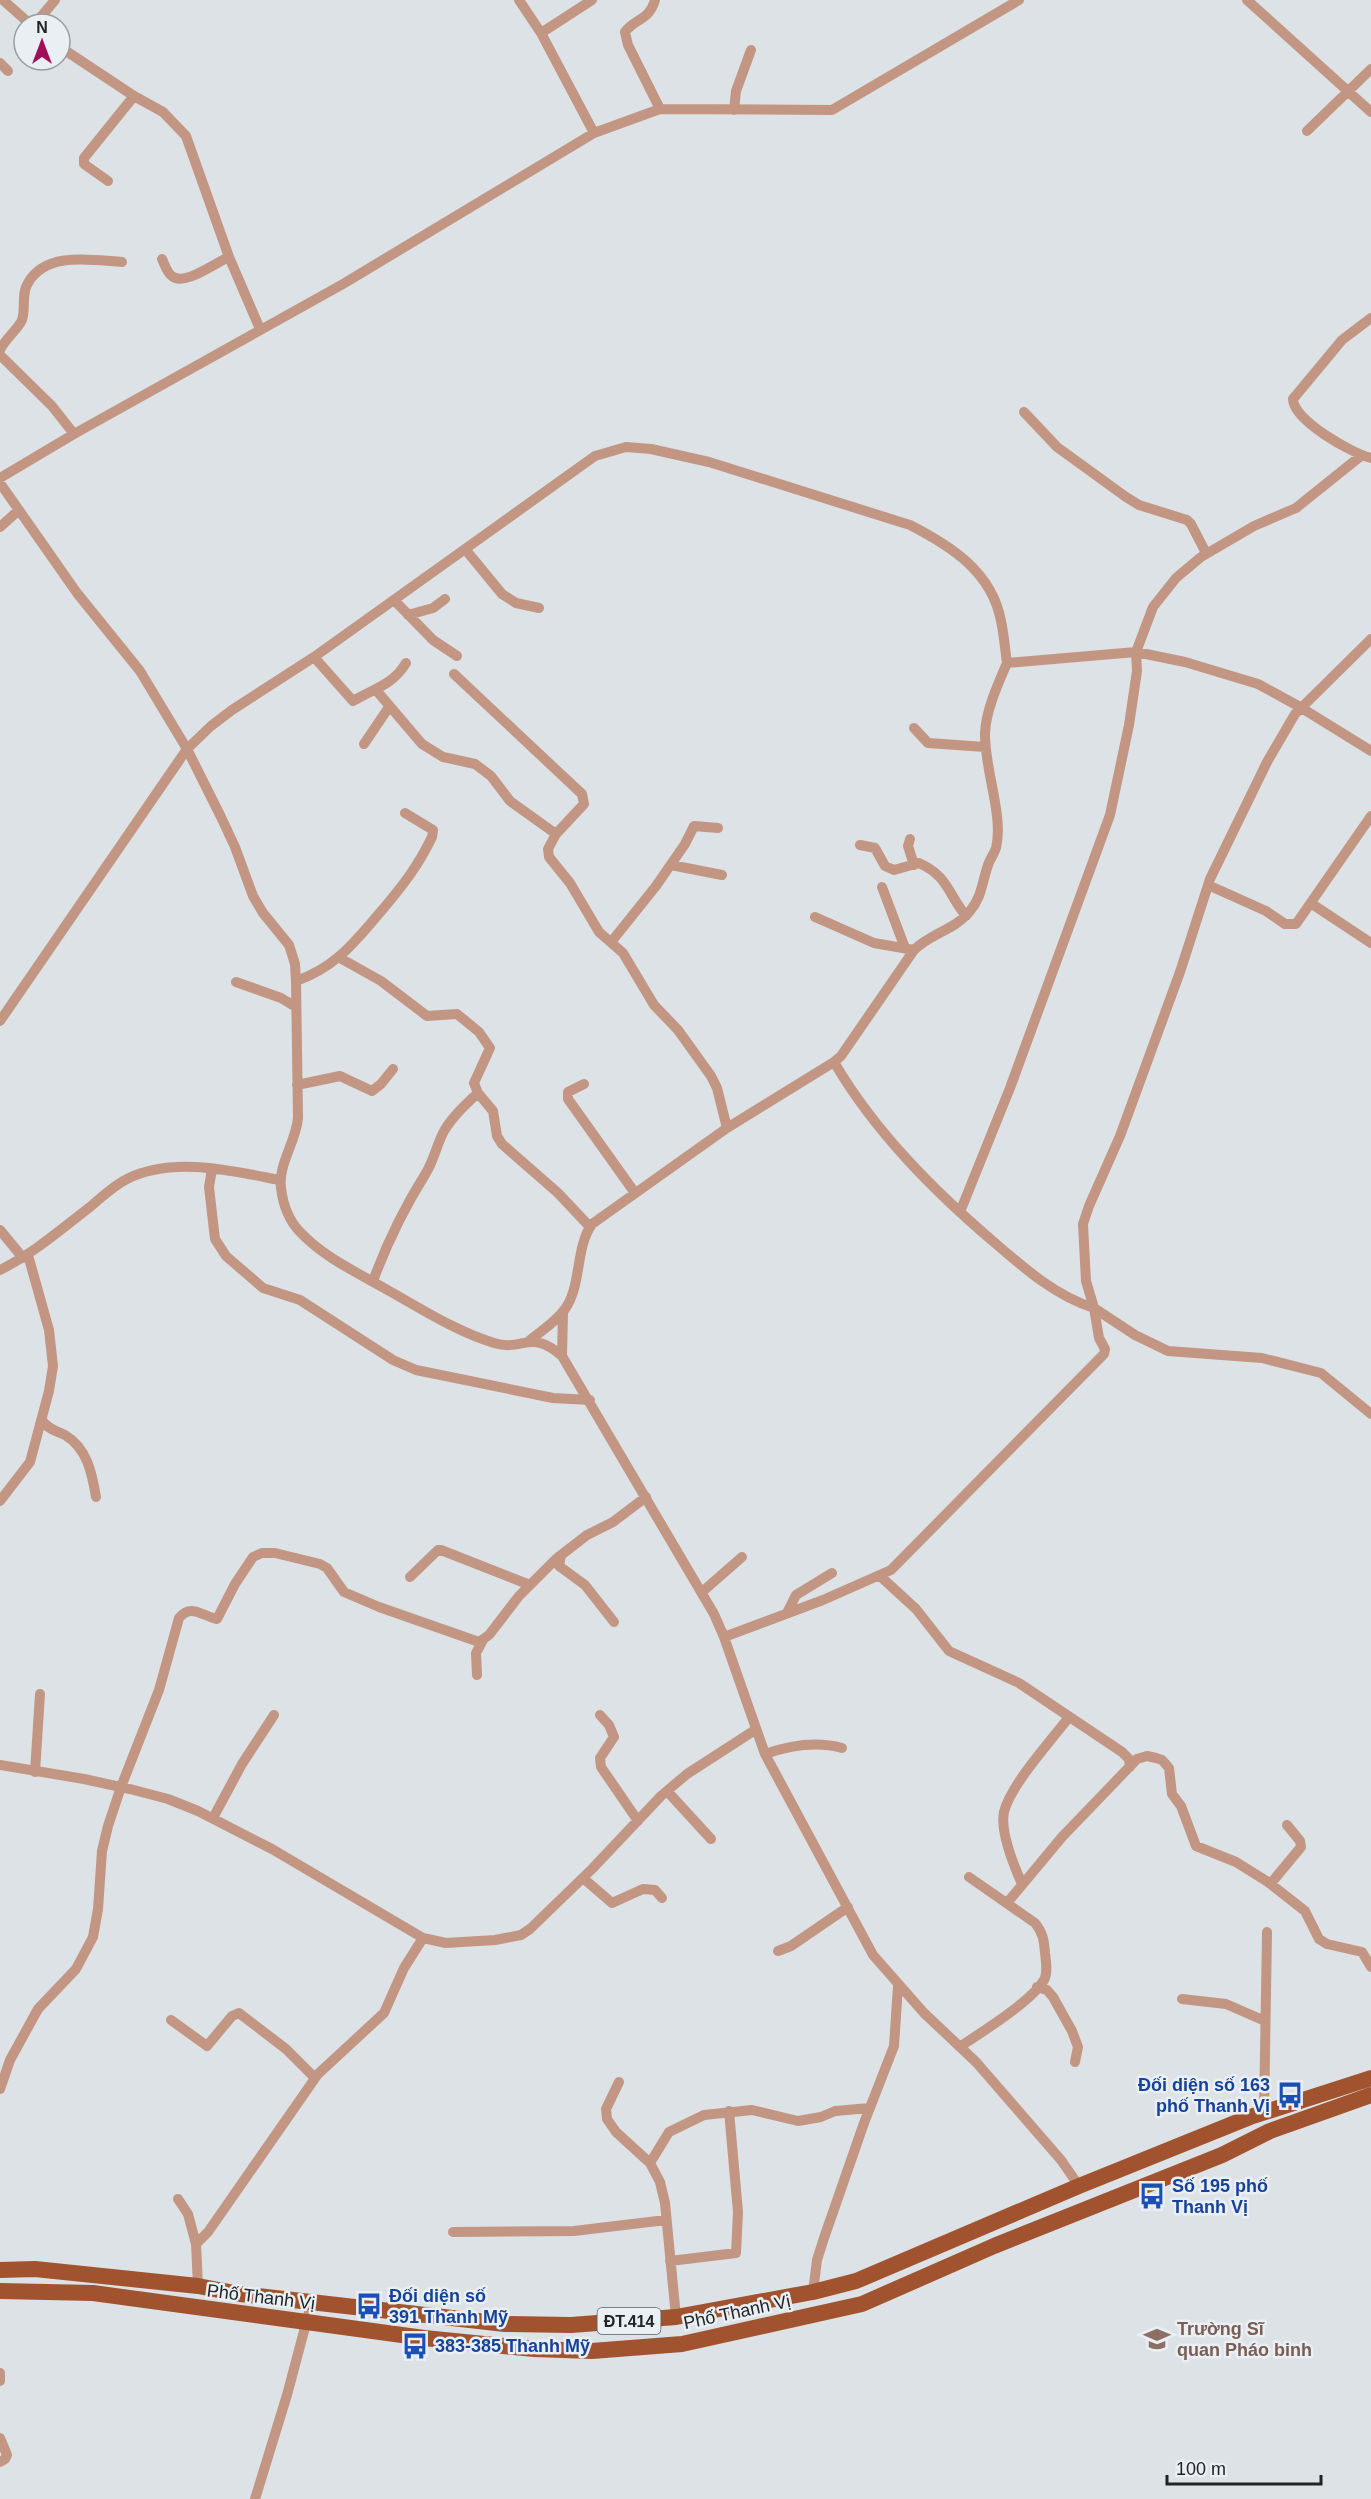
<svg xmlns="http://www.w3.org/2000/svg" width="1371" height="2499" viewBox="0 0 1371 2499" font-family="Helvetica,sans-serif">
<style>
.lines{fill:none;stroke-linecap:round;stroke-linejoin:round}
.street{stroke:#c29682;stroke-width:10}
.primary{stroke:#a0532e;stroke-width:16}
.labels{text-anchor:middle;stroke-width:5;stroke-linejoin:round;paint-order:stroke}
.shield{fill:#eaeff3;stroke:#5d6063;stroke-width:1.5}
.shield-label{font-size:16px;font-weight:bold;fill:#212325}
.transit-label{font-size:18px;font-weight:bold;fill:#164399;stroke:#eaeff3;text-anchor:start}
.street-label{font-size:18px;fill:#212325;stroke:#eaeff3}
.education-label{font-size:18px;font-weight:bold;fill:#785e54;stroke:#eaeff3;text-anchor:start}
</style>
<rect width="100%" height="100%" fill="#dde2e6"/>
<g class="lines">
<!-- street -->
<path class="street" d="M3,0l27,24
M519,0l22,33 53,100
M655,0c-6,21 -20,18 -30,32l3,13 32,64
M1247,0l124,112
M35,24l20,-24
M541,33l51,-33
M60,47l74,49 29,16 23,24 43,121 31,72
M0,63l8,8
M734,110l2,-19 15,-41
M1307,131l64,-62
M108,181l-24,-17v-6l50,-62
M162,259c3,6 5,14 10,17 12,11 44,-14 57,-19
M1371,318l-29,22 -49,59c0,21 58,54 78,59
M0,350c5,-11 19,-22 22,-30 4,-12 -1,-26 6,-37 18,-32 64,-23 94,-21
M0,355l52,51 22,28
M1024,412l33,35 69,50 13,8 48,15 4,4 15,29
M0,478l74,-44 269,-150 251,-151 66,-24 172,1 187,-110
M0,483l77,110 63,78 47,78 34,68 14,30 18,49 10,17 26,32 6,19 1,17 2,137c-2,24 -20,46 -17,70 2,17 8,33 20,45 23,24 55,39 83,55 36,20 71,43 110,55 30,9 36,-15 68,13l152,258 10,23 41,117 108,201 51,58 52,49 85,98 18,26
M0,527l19,-17
M465,549l37,45 14,9 23,5
M394,600l39,40 24,16
M408,615l25,-7 12,-9
M1371,639l-76,75 -28,48 -57,117 -30,93 -60,164 -31,70 -6,18 3,57 8,27 41,27 33,16 94,7 59,15 50,41
M314,657l39,44c20,-12 40,-16 53,-38
M454,674l128,120 2,10 -28,30 -8,15 1,8 21,26 29,49 24,21 31,52 24,25 33,46 6,12 10,40 -135,96c-17,24 -10,61 -27,85 -9,13 -24,22 -36,32
M376,690l46,54 21,13 32,7 16,12 19,25 46,33
M914,728l14,15 57,4
M364,744l25,-37
M910,839l-2,7 6,19
M860,845l15,3 10,18 9,4 25,-7c29,13 29,31 47,53
M671,865l51,10
M1208,885l58,26 19,13h11l75,-108
M882,887l23,61
M1312,904l59,39
M815,917l59,26 40,7
M612,941l44,-55 29,-42 9,-18 24,2
M340,958l41,23 46,35 30,-2 22,18 11,16 -16,35 4,10 15,18 4,25 5,8 56,49 32,34
M296,981c41,-14 60,-41 87,-72 21,-25 35,-43 49,-72l1,-7 -28,-17
M236,982l45,16 15,9
M0,1021l187,-272 24,-23 21,-16 82,-53 281,-201 31,-9 25,2 58,13 201,63c41,21 82,47 91,96 3,14 4,28 6,42
M834,1062l7,-6 73,-106c17,-17 41,-20 56,-39 12,-14 12,-29 18,-46 2,-6 6,-11 8,-17 8,-32 -12,-80 -11,-115 1,-23 13,-49 22,-70l129,-11 49,10 73,22 42,23 71,44
M584,1084l-16,8v7l67,94
M297,1085l43,-9 32,15 9,-7 12,-15
M212,1169l-3,18 6,52 11,17 37,32 37,12 93,60 23,10 137,28 37,2
M960,1212l50,-124 100,-273 19,-90 8,-54 -1,-19 17,-45 23,-29 25,-21 53,-31 42,-18 66,-53
M0,1230l23,28
M0,1270c34,-17 60,-40 90,-63 12,-10 23,-21 37,-28 46,-23 105,-8 153,1
M373,1281c14,-38 31,-73 53,-108 8,-13 11,-29 18,-42 9,-15 22,-27 34,-38
M562,1356l1,-43
M42,1420c4,8 14,11 23,15 22,13 27,38 31,62
M0,1501l30,-39 19,-71 4,-25 -4,-36 -21,-75
M561,1555l-2,11 26,19 29,37
M880,1576l36,33 33,42 70,32 103,69 7,7 1,8
M410,1577l28,-27h3l89,35
M702,1592l40,-35
M787,1613l9,-18 36,-22
M724,1637l99,-37 68,-30 213,-216 1,-5 -6,-11 -5,-30c-38,-12 -69,-39 -99,-65 -61,-52 -120,-111 -161,-181l-107,66
M477,1675l-1,-22 7,-13
M600,1715l9,10 5,12 -14,21 1,9 37,54
M765,1754c23,-8 52,-13 77,-6
M0,1765l84,14 46,10 38,10 30,12 74,38 151,89 23,5 49,-3 26,-5 9,-6 62,-60 69,-73 26,-22 68,-44
M35,1772l5,-78
M667,1791l44,48
M213,1818l29,-54 32,-49
M583,1878l29,25 31,-14 12,1 7,8
M1268,1882l37,29 14,28 8,5 35,8 9,15
M1022,1884c-8,-18 -22,-53 -18,-72 7,-28 47,-71 65,-95
M1007,1903l55,-66 75,-78 10,-3 9,2 6,2 7,8 3,26 9,12 15,40 40,16 32,20h4l29,-35 -1,-6 -13,-16
M778,1951l13,-5 57,-39
M1037,1987l10,3 6,7 19,34 6,16 -3,15
M1182,1999l44,5 39,17
M171,2020l36,26 25,-30 7,-3 47,36 29,29
M961,2046c21,-14 71,-45 83,-66 4,-7 2,-19 1,-27 -1,-13 -2,-20 -10,-30l-66,-46
M619,2082l-13,27 1,10 9,13 34,31 10,19 5,21 11,114
M0,2089l10,-29 28,-51 38,-40 17,-32 5,-28 4,-58 6,-25 13,-39 38,-97 20,-72c12,-15 23,-2 38,1l18,-35 18,-27 9,-4h13l45,11 7,4 17,24 35,15 100,35 10,-7 30,-39 37,-37 31,-24 26,-13 33,-25
M1264,2114l3,-182
M650,2163l19,-31 35,-17 48,-5 46,11 23,-4 14,-6 35,-3
M178,2199l10,15 8,30
M453,2232l121,-1 92,-11
M670,2261l66,-8 2,-41 -9,-101
M198,2286l-2,-42 12,-12 110,-158 66,-61 20,-45 19,-30
M813,2292l4,-32 7,-22 40,-115 30,-77 4,-60
M0,2381v-8
M0,2438l7,17 -2,4 -5,3
M255,2499l32,-104 25,-94"/>
<!-- primary -->
<path class="primary" d="M0,2270l35,-1 163,17 42,8 265,30 66,1 105,-8 137,-25 43,-11 223,-95 171,-69 121,-39
M0,2291l93,2 331,45 110,11 58,2 90,-7 180,-40 132,-58 228,-91 48,-24 101,-36"/>
</g>
<!-- icons -->
<defs>
<g id="bus-bare" transform="scale(2.07)"><path d="M-5-6H5V4H4V6H2V4H-2V6H-4V4H-5ZM-3.5-4V0h7V-4ZM-3.5 1.2v1.5H-2V1.2ZM2 1.2v1.5H3.5V1.2Z" fill="#1a4fb4" stroke="#eaeff3" stroke-width="2.5" paint-order="stroke"/></g>
<g id="university-bare" transform="scale(2.07)"><path d="M0-5L7-2L0 1L-7-2ZM-4 1L0 2.5L4 1V4Q0 6-4 4Z" fill="#8d6e63" stroke="#eaeff3" stroke-width="2.5" paint-order="stroke"/></g>
</defs>
<g fill-rule="evenodd">
<use href="#bus-bare" x="1290" y="2095"/>
<use href="#bus-bare" x="1152" y="2196"/>
<use href="#bus-bare" x="369" y="2306"/>
<use href="#university-bare" x="1157" y="2339"/>
<use href="#bus-bare" x="415" y="2346"/>
</g>
<g class="labels">
<!-- shield labels -->
<rect class="shield" x="597.5" y="2308" width="63" height="26" rx="4.5"/>
<g class="shield-label">
<text x="629" y="2327">ĐT.414</text>
</g>
<!-- transit labels -->
<g class="transit-label">
<text x="1270" y="2091" text-anchor="end">Đối diện số 163<tspan x="1270" dy="21">phố Thanh Vị</tspan></text>
<text x="1172" y="2192">Số 195 phố<tspan x="1172" dy="21">Thanh Vị</tspan></text>
<text x="389" y="2302">Đối diện số<tspan x="389" dy="21">391 Thanh Mỹ</tspan></text>
<text x="435" y="2352">383-385 Thanh Mỹ</text>
</g>
<!-- street labels -->
<g class="street-label">
<text transform="translate(261 2297) rotate(7)" y="6">Phố Thanh Vị</text>
<text transform="translate(737 2312) rotate(-12)" y="6">Phố Thanh Vị</text>
</g>
<!-- education labels -->
<g class="education-label">
<text x="1177" y="2335">Trường Sĩ<tspan x="1177" dy="21">quan Pháo binh</tspan></text>
</g>
</g>
<!-- north arrow -->
<g transform="translate(42 42)"><circle r="28" fill="#eaeff3" stroke="#9a9da1" stroke-width="1.5"/>
<path d="M0-4.5L10 22L0 15L-10 22Z" fill="#a01059"/>
<text y="-9" font-size="16" font-weight="bold" text-anchor="middle" fill="#212325">N</text>
</g>
<!-- scale -->
<path d="M1167 2475v9h154v-9" fill="none" stroke="#212325" stroke-width="3"/>
<text x="1176" y="2475" font-size="18" fill="#212325" stroke="#eaeff3" stroke-width="4.5" paint-order="stroke">100 m</text>
</svg>
